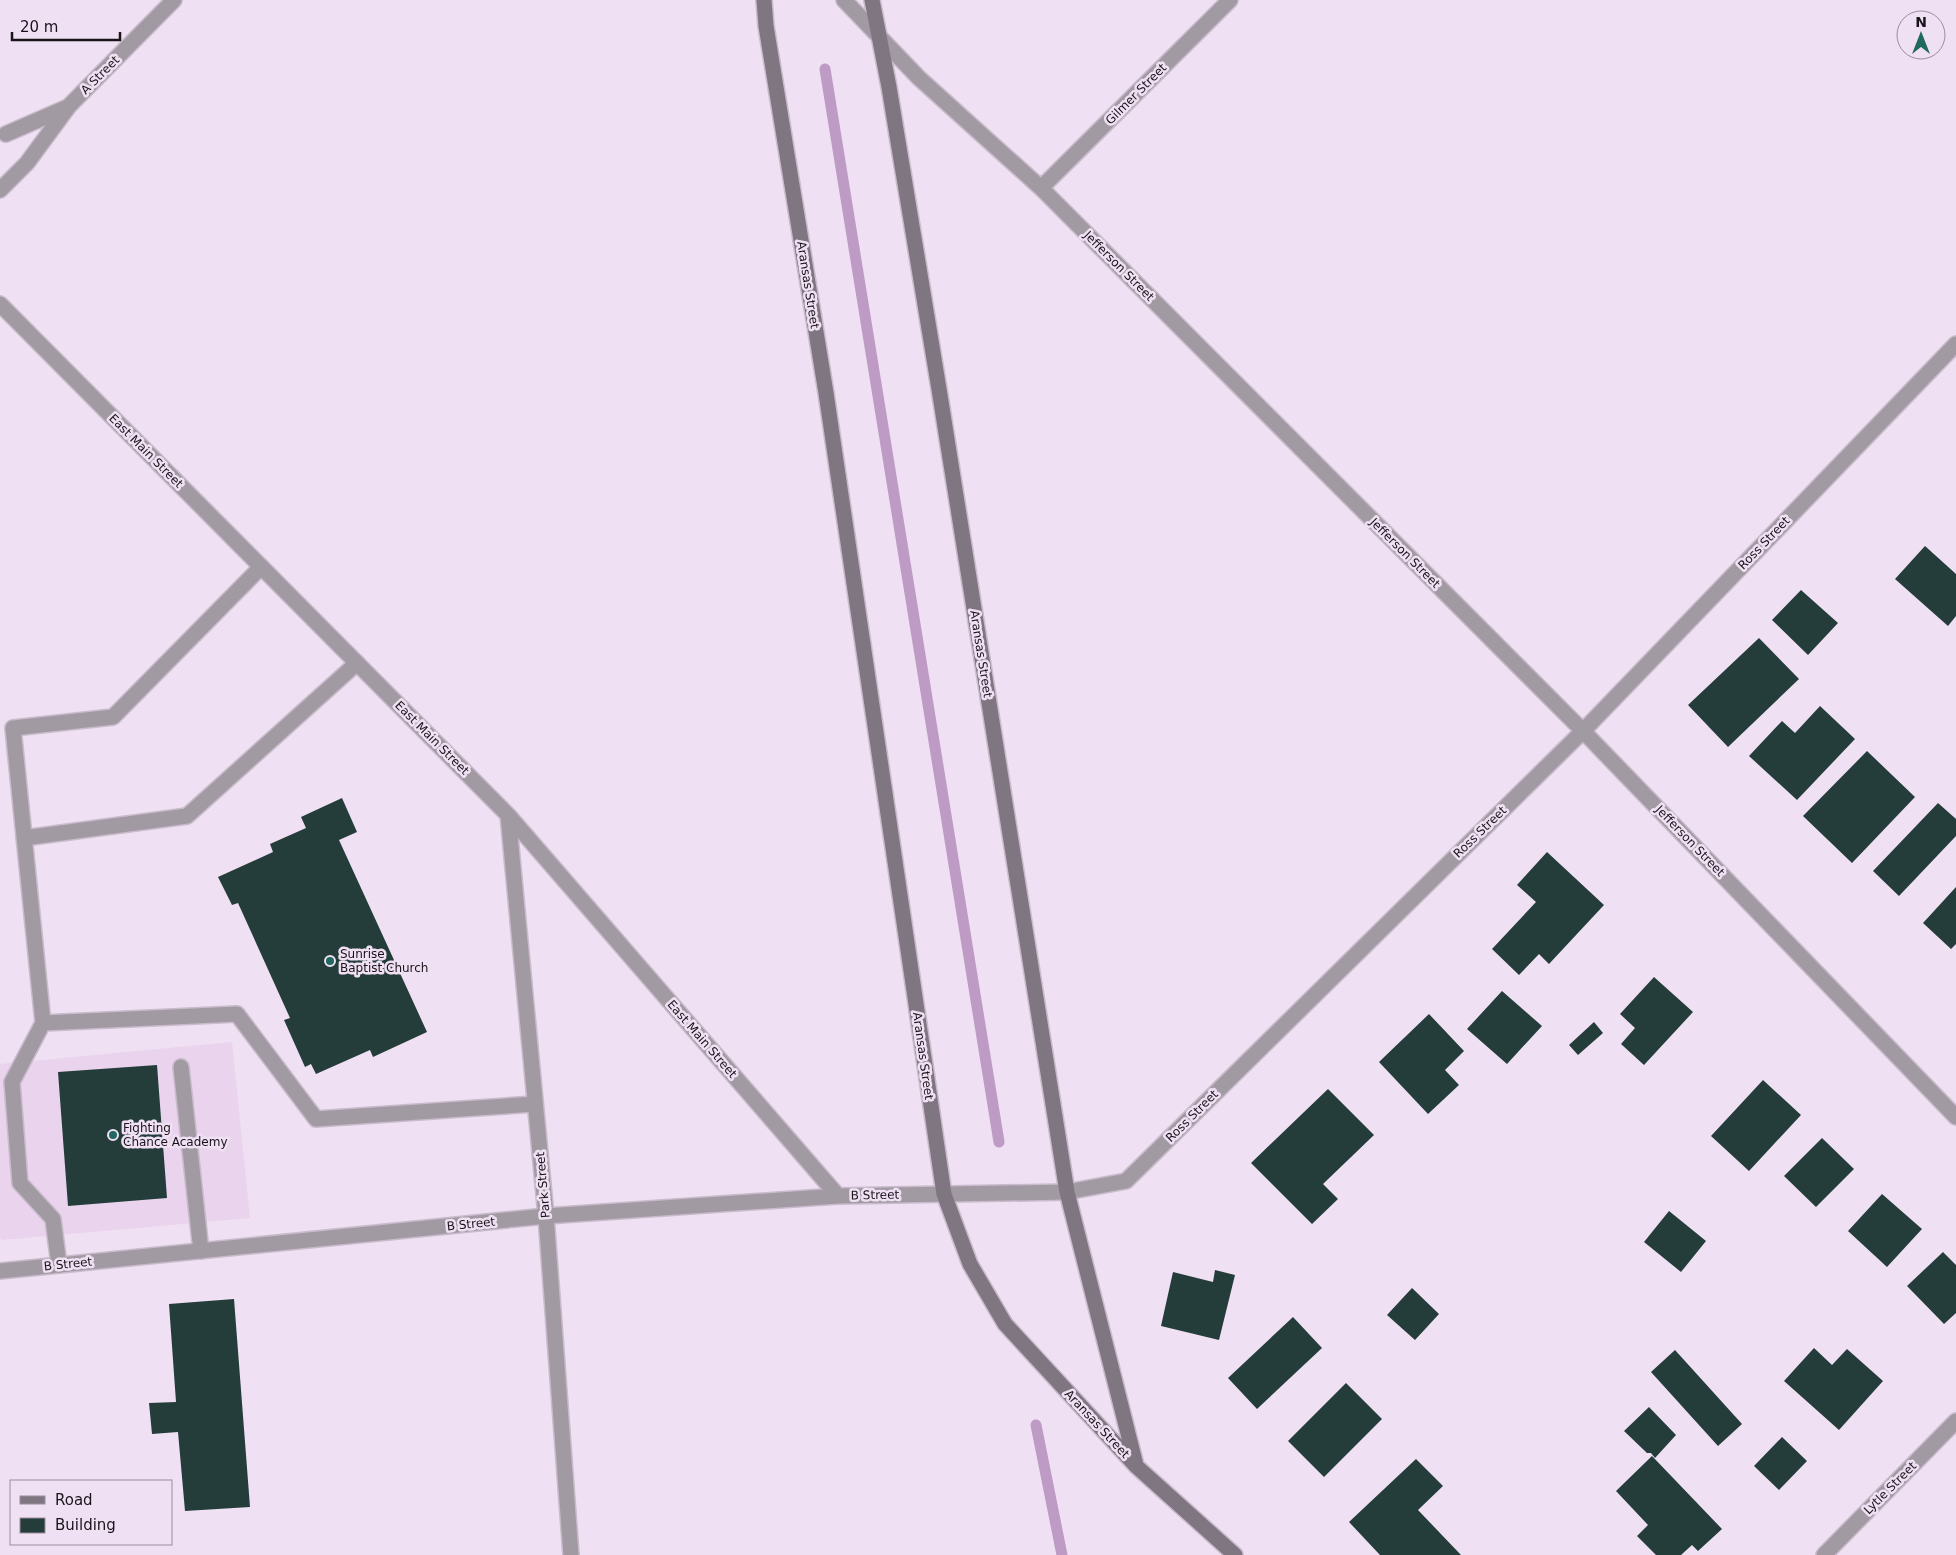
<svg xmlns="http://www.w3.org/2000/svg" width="1956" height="1555" viewBox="0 0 1956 1555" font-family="'DejaVu Sans',sans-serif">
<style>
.built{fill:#e9d3ed}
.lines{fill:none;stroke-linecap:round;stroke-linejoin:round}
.stream{stroke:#be9bc5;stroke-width:11}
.building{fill:#243d3a}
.lane-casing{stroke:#c9bbcc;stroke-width:18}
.street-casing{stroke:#c9bbcc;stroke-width:18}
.secondary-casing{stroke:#c9bbcc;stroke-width:18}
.lane{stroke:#a19aa2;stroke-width:15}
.street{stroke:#a19aa2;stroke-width:15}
.secondary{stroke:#807682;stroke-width:15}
.poi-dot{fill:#1f6961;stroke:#f0e0f3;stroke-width:2}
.labels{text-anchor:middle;stroke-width:5;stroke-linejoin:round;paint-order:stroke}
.street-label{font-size:12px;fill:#19141a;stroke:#f0e0f3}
.poi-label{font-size:12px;fill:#19141a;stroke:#f0e0f3;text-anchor:start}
</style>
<rect width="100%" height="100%" fill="#f0e0f3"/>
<!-- built -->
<path class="built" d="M232,1042l18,176 -248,22 -2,-2v-174z"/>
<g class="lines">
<!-- stream -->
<path class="stream" d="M825,69l174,1073
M1036,1425l26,130"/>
</g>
<!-- building -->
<path class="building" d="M1925,546l31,28v42l-8,10 -53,-47z
M1801,590l37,33 -30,32 -36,-35z
M1759,638l40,41 -71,68 -40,-42z
M1820,706l35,33 -58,61 -48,-44 33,-35 13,12z
M1867,751l48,46 -63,66 -49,-47z
M342,798l15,34 -18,8 88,192 -54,25 -3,-7 -54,24 -5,-10 -6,3 -21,-47 6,-2 -52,-115 -6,2 -14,-28 55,-25 -3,-8 36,-16 -5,-11z
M1938,803l18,16v17l-57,60 -26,-25z
M1547,852l57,53 -55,59 -10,-10 -20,21 -27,-26 44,-47 -19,-17z
M1956,887v57l-5,5 -28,-26z
M1654,977l39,35 -49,53 -23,-21 14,-16 -15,-14z
M1502,991l40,35 -35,38 -40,-35z
M1429,1014l35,37 -19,19 14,15 -31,29 -49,-52z
M1594,1022l9,11 -25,22 -9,-10z
M157,1065l10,133 -99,8 -10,-134z
M1763,1080l38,35 -52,56 -38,-35z
M1328,1089l46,46 -51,49 15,15 -26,25 -61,-61z
M1822,1138l32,31 -38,38 -32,-31z
M1882,1194l40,35 -35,38 -39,-36z
M1669,1211l37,30 -25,31 -37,-30z
M1943,1252l13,13v48l-12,11 -37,-38z
M1215,1270l20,5 -16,65 -58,-14 12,-54 40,10z
M1412,1288l27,26 -24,26 -28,-25z
M234,1299l16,208 -65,4 -7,-79 -26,2 -3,-31 27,-1 -7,-98z
M1293,1317l29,31 -65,61 -29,-31z
M1814,1348l18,17 15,-16 36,32 -44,49 -55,-49z
M1675,1350l67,74 -24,22 -67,-74z
M1346,1383l36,36 -58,58 -36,-36z
M1649,1407l27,28 -21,23 -4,-5h-4l-23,-22z
M1782,1437l25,24 -28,29 -25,-24z
M1652,1456l70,73 -24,22 -6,-6 -11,10h-25l-19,-19 11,-11 -32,-34z
M1416,1459l27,27 -25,24 43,45h-81l-31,-33z"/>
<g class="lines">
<!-- lane casing -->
<g class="lane-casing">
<path id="lane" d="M261,567l-148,150 -100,11 30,295 194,-9 79,105 219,-15
M24,838l163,-22 170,-153
M43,1023l-31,59 8,101 33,36 6,46
M181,1067l20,184"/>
</g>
<!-- street casing -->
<g class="street-casing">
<path id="street" d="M844,0l75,78 122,110 542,543 373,386
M6,134l62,-27
M1041,188l189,-188
M0,190l27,-27 42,-57 105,-106
M0,304l508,511 330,381
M508,815l38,401 25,339
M0,1271l546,-55 292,-20 229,-4 59,-11 457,-450 373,-387
M1824,1555l132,-134"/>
</g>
<!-- secondary casing -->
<g class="secondary-casing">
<path id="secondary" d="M764,0l2,26 60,367 118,801 26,70 35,60 131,142 99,89
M872,0l17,87 50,302 128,803 69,273"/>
</g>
<!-- lane -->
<use href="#lane" class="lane"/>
<!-- street -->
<use href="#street" class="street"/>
<!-- secondary -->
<use href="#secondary" class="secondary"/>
</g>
<!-- markers -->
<g class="poi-dot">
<circle cx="330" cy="961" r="5"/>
<circle cx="113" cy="1135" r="5"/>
</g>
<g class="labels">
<!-- street labels -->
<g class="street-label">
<text transform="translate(100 75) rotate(-45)" y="4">A Street</text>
<text transform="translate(1136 94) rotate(-45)" y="4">Gilmer Street</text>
<text transform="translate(1119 266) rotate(45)" y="4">Jefferson Street</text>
<text transform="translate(808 285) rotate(81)" y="4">Aransas Street</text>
<text transform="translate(146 451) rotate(45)" y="4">East Main Street</text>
<text transform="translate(1764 543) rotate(-46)" y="4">Ross Street</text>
<text transform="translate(1405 553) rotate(45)" y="4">Jefferson Street</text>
<text transform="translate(981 654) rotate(81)" y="4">Aransas Street</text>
<text transform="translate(432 738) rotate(45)" y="4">East Main Street</text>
<text transform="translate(1480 832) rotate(-44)" y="4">Ross Street</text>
<text transform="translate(1690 841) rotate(46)" y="4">Jefferson Street</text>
<text transform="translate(702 1039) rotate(49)" y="4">East Main Street</text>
<text transform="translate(923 1056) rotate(82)" y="4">Aransas Street</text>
<text transform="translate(1192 1116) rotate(-45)" y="4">Ross Street</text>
<text transform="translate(543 1185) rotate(-95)" y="4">Park Street</text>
<text transform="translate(875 1195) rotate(-1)" y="4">B Street</text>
<text transform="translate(471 1224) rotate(-6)" y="4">B Street</text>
<text transform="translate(68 1264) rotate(-6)" y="4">B Street</text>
<text transform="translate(1097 1424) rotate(47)" y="4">Aransas Street</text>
<text transform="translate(1890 1488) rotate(-45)" y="4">Lytle Street</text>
</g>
<!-- poi labels -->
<g class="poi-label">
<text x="340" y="958">Sunrise<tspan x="340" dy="14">Baptist Church</tspan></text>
<text x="123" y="1132">Fighting<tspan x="123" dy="14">Chance Academy</tspan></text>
</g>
</g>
<!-- legend -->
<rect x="10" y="1480" width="162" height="65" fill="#f0e0f3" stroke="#9a8e9c"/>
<rect x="20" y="1496" width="25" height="8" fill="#807682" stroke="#9a8e9c"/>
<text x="55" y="1505" font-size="15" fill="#19141a">Road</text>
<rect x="20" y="1518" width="25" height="15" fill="#243d3a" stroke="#9a8e9c"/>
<text x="55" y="1530" font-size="15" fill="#19141a">Building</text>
<!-- north arrow -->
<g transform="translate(1921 35)"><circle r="24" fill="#f0e0f3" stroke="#9a8e9c"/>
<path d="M0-4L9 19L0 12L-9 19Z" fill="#1f6961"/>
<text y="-8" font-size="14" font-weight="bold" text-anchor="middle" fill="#19141a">N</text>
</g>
<!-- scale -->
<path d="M12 32v8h108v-8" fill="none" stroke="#19141a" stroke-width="2.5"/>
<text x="20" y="32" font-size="15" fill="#19141a" stroke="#f0e0f3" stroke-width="4" paint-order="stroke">20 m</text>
</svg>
